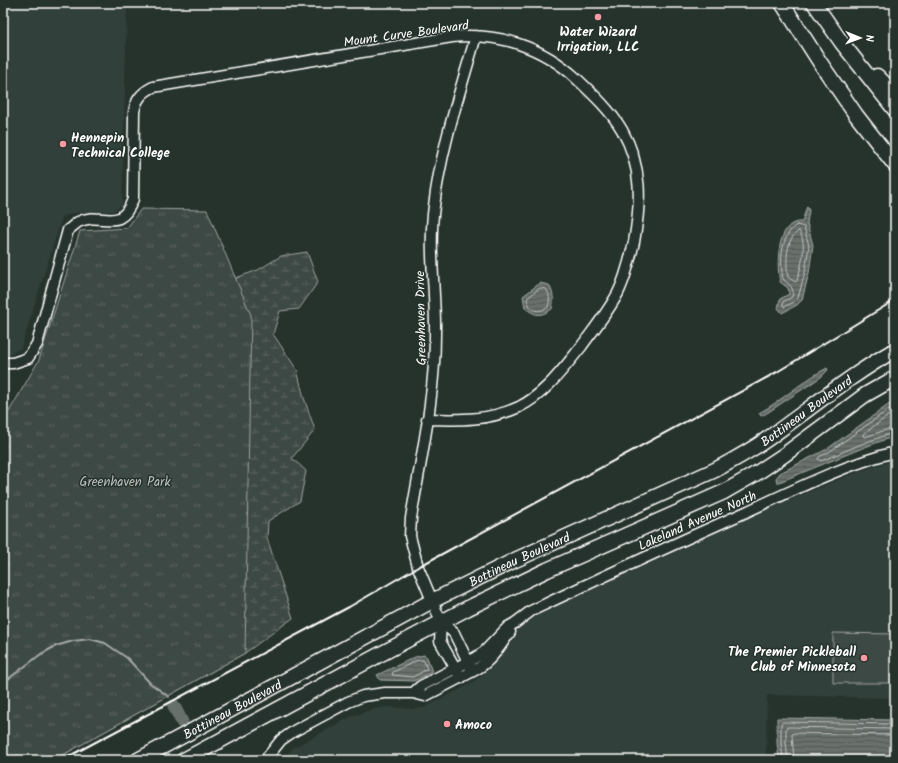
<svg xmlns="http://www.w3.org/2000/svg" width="898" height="763" viewBox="0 0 898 763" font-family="Kalam,sans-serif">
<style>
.built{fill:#333f3a}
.green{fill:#3e4944;stroke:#9ea4a2}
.wetland{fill:url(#wetland-marsh);stroke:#9ea4a2}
.park{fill:url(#park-tufts);stroke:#9ea4a2}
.water{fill:url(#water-rules);stroke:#a4a9a7}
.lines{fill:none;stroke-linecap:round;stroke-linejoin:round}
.shore{stroke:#c2c6c4;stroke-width:1}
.stream{stroke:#a4a9a7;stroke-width:2}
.river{stroke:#67706c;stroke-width:13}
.minor-casing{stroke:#fff;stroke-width:13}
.highway-casing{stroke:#fff;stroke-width:17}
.minor{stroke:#26332d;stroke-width:10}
.highway{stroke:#26332d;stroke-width:14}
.rail{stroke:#fff;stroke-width:2}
.poi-dot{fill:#ff9aa2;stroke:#26332d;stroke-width:1.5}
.labels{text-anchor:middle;stroke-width:3;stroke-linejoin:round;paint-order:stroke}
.poi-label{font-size:13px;font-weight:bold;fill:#fff;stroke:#26332d;text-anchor:start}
.street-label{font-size:13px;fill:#fff;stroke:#26332d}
.park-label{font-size:13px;fill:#bbbfbe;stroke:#26332d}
</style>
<defs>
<pattern id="wetland-marsh" width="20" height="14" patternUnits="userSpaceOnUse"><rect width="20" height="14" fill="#3e4944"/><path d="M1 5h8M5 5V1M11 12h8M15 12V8" fill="none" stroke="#5b6460"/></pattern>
<pattern id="park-tufts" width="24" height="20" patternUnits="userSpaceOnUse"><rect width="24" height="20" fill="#3e4944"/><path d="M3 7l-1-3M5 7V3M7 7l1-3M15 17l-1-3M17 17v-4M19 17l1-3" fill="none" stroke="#5b6460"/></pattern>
<pattern id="water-rules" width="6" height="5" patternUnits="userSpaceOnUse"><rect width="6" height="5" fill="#67706c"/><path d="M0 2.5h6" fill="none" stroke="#575a59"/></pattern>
</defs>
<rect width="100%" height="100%" fill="#26332d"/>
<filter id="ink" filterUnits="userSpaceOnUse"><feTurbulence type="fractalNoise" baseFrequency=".025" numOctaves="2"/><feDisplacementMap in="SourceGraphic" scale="8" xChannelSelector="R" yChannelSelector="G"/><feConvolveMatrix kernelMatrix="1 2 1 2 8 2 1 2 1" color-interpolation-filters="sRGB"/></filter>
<g filter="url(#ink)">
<!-- built -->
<path class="built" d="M3,3h124l-5,202 -8,6 -41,2 -11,4 -41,131 -11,6 -7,-1z
M895,460v238l-128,-3 -1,65h-484l11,-12 57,-31 23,-8 14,-2 25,2 12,-1 48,-25 12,-9v-4l35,-43 24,-15 232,-106 85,-35z"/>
<!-- green -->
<path class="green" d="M833,633l62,1v49h-62z"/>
<!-- wetland -->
<path class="wetland" d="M307,252l11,30 -19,27 -19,2 -7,23 24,36 7,28 11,32 -23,28 14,13 -6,30 -32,20 -1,17 26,80 -48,35 -191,107h-51l219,-449 14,-33 22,-8 23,-14z"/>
<!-- park -->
<path class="park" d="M141,209l66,1 44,105 -6,338 -191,107h-51v-343l4,-2 32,-55 41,-129 47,-3z"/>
<!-- water -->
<path class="water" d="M807,206l2,5 -2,12 6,22 -4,28 -7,27 -5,5 -15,8 -4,-5 2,-9 9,-5 -1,-6 -8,-6c-4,-17 -3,-63 22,-60z
M540,283l9,2c5,9 5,15 3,24 -12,8 -16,7 -27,-1l-2,-12z
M827,368l1,2 -7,7 -54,36 -6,3 -2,-3c24,-13 44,-33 68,-45z
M895,400v36l-30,11 -88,36 -1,-5 4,-5 47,-24z
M424,655l3,2 5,15 -18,9 -34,-1 -3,-5 38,-18z
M777,718l118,2v40h-116l-2,-17z"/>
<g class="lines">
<!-- shore -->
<path class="shore" d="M797,225l7,2 5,19 -4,26 -7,26 -4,4 -10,5 -1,-2v-3l9,-5c3,-10 -3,-12 -9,-18 -3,-16 -3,-44 14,-54z
M799,231c9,13 2,35 -2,50l-2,1 -7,-5c-2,-13 -3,-39 11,-46z
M540,288l6,1c4,6 4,11 2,18 -10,7 -19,4 -21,-8z
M895,405l-66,47 -10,5 -1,2 3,2 43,-18 31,-11
M895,411l-32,23v2l2,1 30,-10
M422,660l2,1 3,8 -14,8 -21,-2 1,-3 23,-11z
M783,760l-2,-17v-19l1,-2 113,2
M788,760l-2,-17v-14l1,-2 108,2
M794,760l-2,-25 1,-2 102,2"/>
<!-- stream -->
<path class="stream" d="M3,683l38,-29 15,-8 17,-5 17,-2 15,4 22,15 23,25 19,14"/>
<!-- river -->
<path class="river" d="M174,706l8,16"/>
<!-- minor casing -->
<g class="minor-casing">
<path id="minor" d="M3,363h10l15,-5 9,-14 31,-114c3,-2 7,-6 10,-8 24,-12 42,13 55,-23l1,-87c2,-12 7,-19 19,-25l299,-50c46,-5 91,10 125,42 17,16 34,32 45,51 21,37 19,73 12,112 -4,17 -8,35 -16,51 -10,19 -24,36 -37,54 -18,22 -36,47 -62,60 -31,14 -59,13 -92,12
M441,622l13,11 17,35
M461,678l-21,-37 1,-19 -23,-55 -6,-23 -2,-8 1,-18c10,-60 24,-122 24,-183 1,-43 -7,-86 -1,-129 7,-58 26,-114 42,-170
M413,693l8,-7 52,-27 11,-7 24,-25 7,-4 16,-12c71,-34 143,-67 215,-99 48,-22 97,-47 149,-60
M265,760l16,-20 13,-9 54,-29 15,-6 22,-3h28l12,3 52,-27c15,-9 23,-23 33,-37"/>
</g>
<!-- highway casing -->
<g class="highway-casing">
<g id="highway">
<path d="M782,3l39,61 35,51 39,50"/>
<path d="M814,3l28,40 53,67"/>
<path d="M877,76l18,18"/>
<path id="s1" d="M138,760l294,-159 83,-41 200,-90c19,-10 37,-20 55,-33 41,-29 81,-62 125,-87"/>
<path d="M184,760l193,-104 91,-48 79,-38 177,-78 33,-19 27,-18 81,-60 30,-17"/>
</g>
</g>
<!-- minor -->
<use href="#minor" class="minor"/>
<!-- highway -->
<use href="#highway" class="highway"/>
<!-- rail -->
<path class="rail" d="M62,760l287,-153 69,-40 359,-195 118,-72"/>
</g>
</g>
<!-- markers -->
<g class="poi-dot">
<circle cx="598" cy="17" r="4"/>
<circle cx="63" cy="144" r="4"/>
<circle cx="864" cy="658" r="4"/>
<circle cx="447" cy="724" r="4"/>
</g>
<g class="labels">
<!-- poi labels -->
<g class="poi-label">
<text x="598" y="36" text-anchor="middle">Water Wizard<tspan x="598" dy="15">Irrigation, LLC</tspan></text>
<text x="71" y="142">Hennepin<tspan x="71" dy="15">Technical College</tspan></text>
<text x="856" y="656" text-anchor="end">The Premier Pickleball<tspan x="856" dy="15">Club of Minnesota</tspan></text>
<text x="455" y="729">Amoco</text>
</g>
<!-- street labels -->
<g class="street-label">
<text transform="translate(406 33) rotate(-8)" y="5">Mount Curve Boulevard</text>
<text transform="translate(420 318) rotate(-91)" y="5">Greenhaven Drive</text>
<text dy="5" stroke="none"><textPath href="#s1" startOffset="755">Bottineau Boulevard</textPath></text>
<text transform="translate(697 520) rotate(-24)" y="5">Lakeland Avenue North</text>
<text dy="5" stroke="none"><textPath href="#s1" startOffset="431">Bottineau Boulevard</textPath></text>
<text dy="5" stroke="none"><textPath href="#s1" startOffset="107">Bottineau Boulevard</textPath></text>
</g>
<!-- park labels -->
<g class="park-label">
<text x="125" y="486">Greenhaven Park</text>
</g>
</g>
<!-- margin -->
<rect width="898" height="763" fill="none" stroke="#26332d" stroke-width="16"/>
<rect x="8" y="8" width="882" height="747" fill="none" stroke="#fff" stroke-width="1.5" filter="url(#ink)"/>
<!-- north arrow -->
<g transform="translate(860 38) rotate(91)" stroke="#26332d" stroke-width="3" paint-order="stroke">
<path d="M0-3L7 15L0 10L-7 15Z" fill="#ffffff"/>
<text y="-6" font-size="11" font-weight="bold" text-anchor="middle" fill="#ffffff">N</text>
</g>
</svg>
